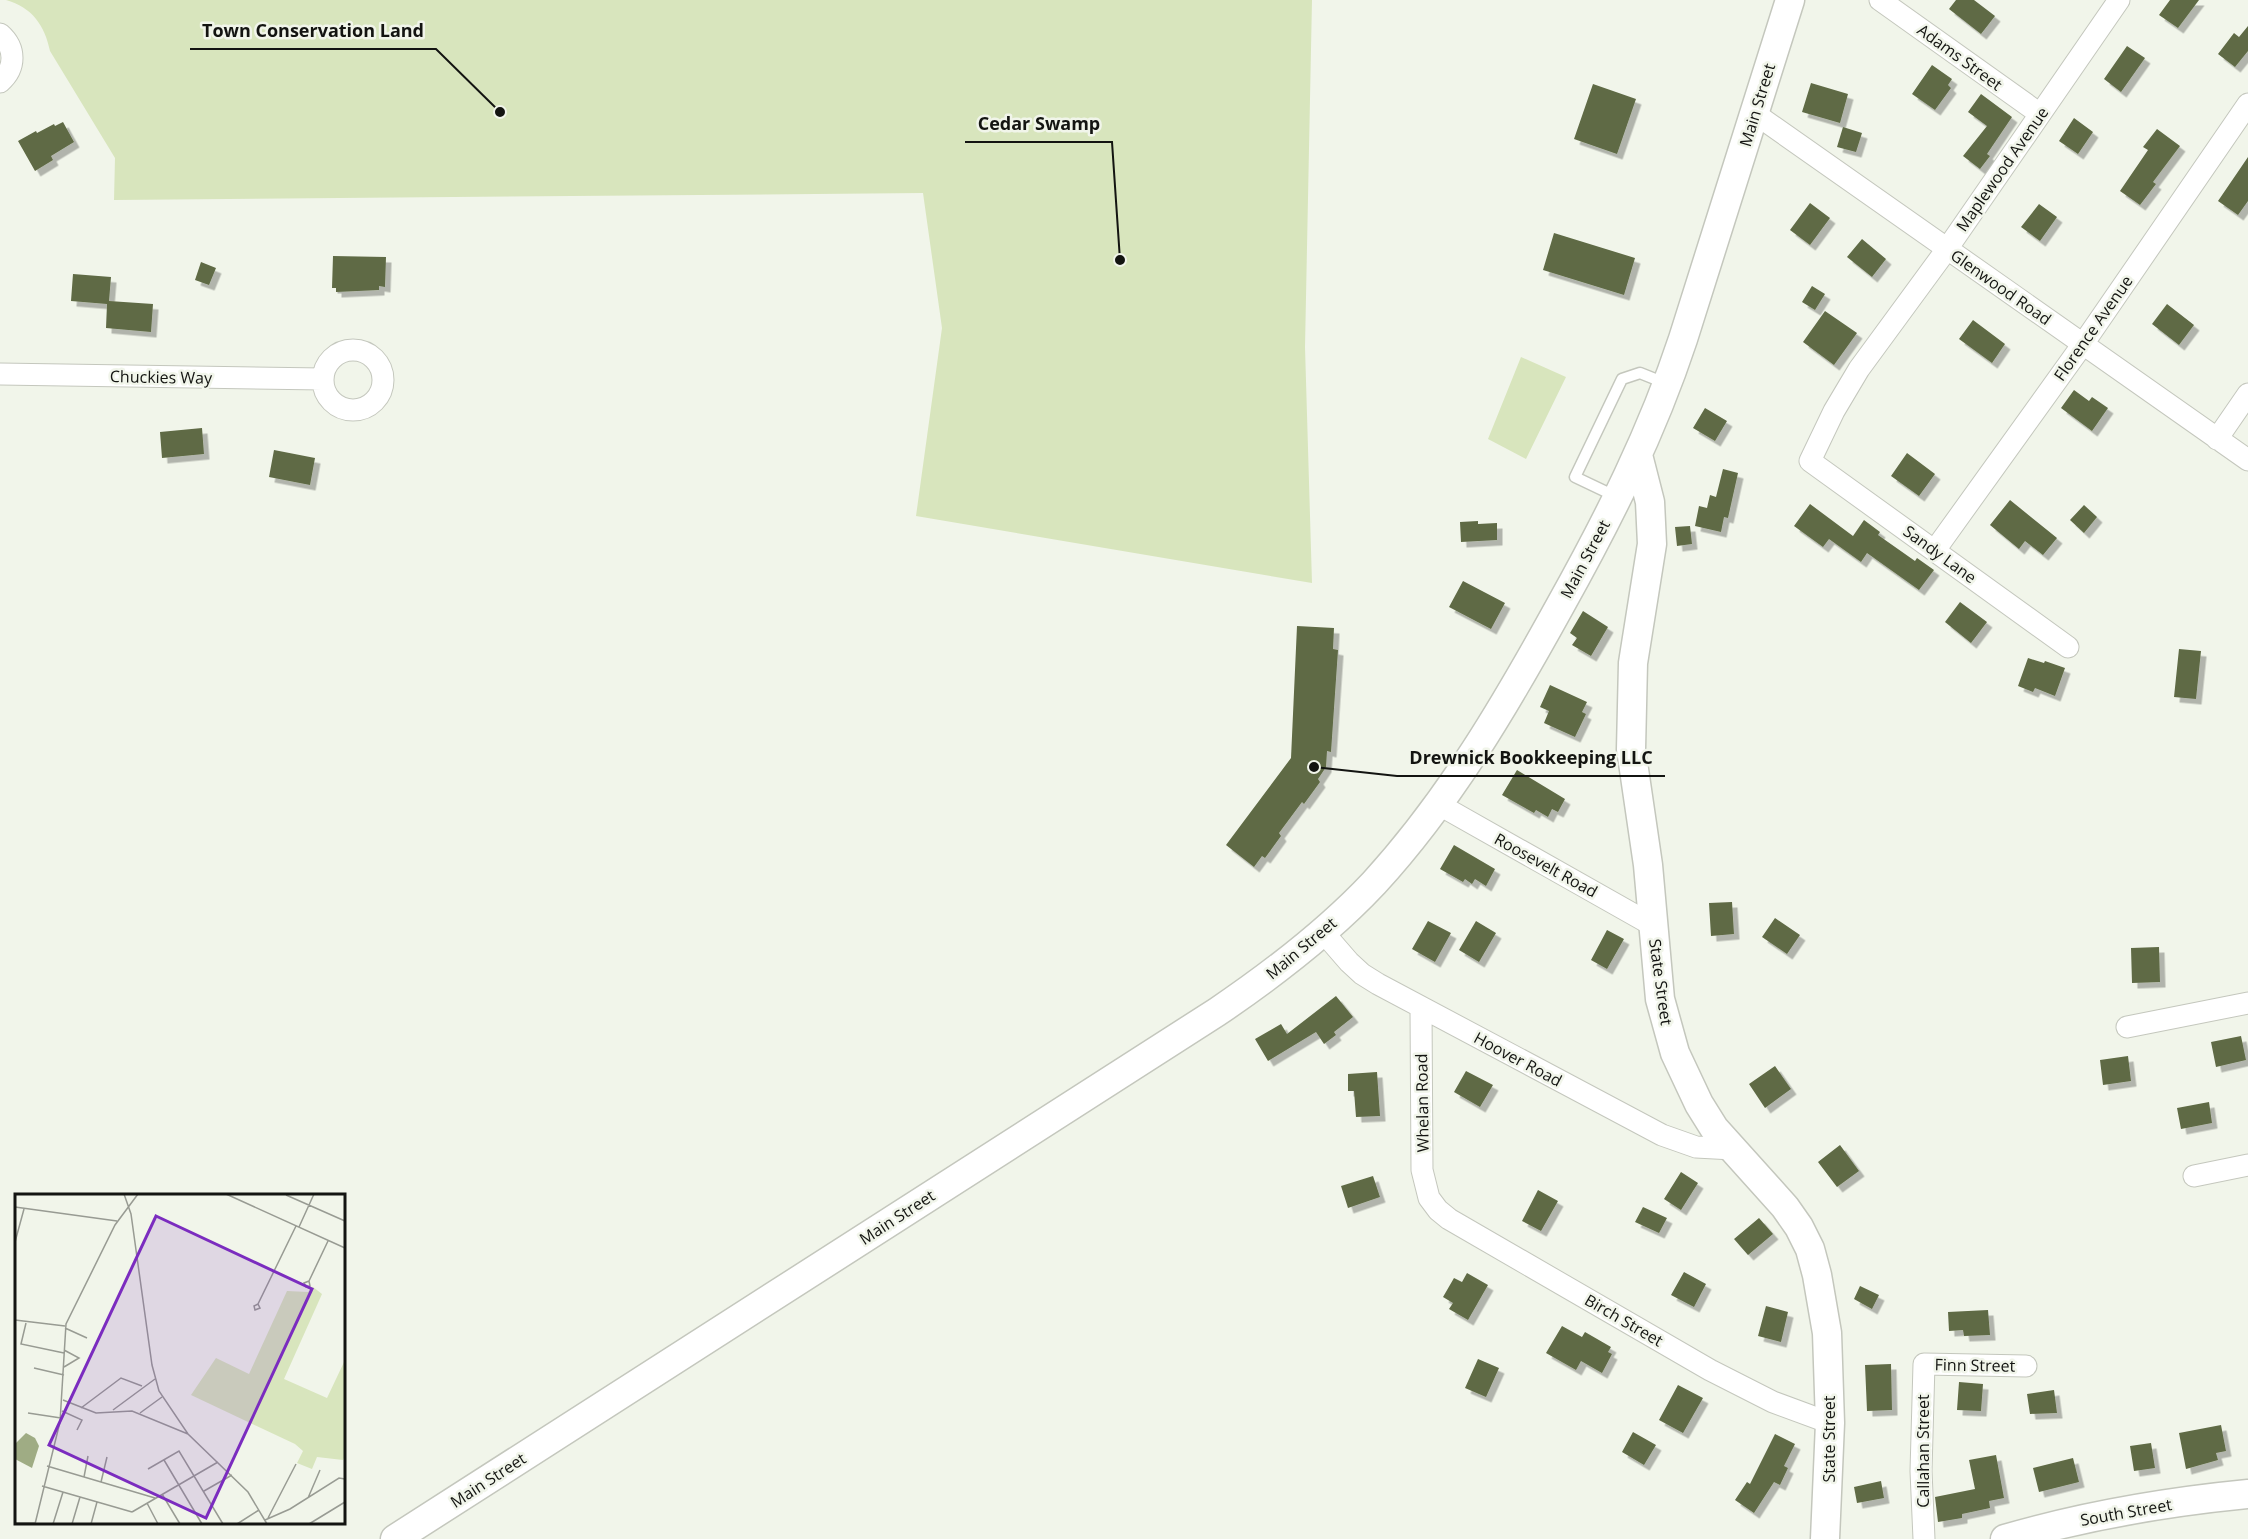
<svg xmlns="http://www.w3.org/2000/svg" width="2248" height="1539" viewBox="0 0 2248 1539" font-family="'Open Sans',sans-serif">
<style>
.green{fill:#d8e5bd}
.building{fill:#5f6a45;filter:url(#shadow)}
.lines{fill:none;stroke-linecap:round;stroke-linejoin:round}
.lane-casing{stroke:#c4c7bd;stroke-width:13}
.street-casing{stroke:#c4c7bd;stroke-width:23}
.secondary-casing{stroke:#c4c7bd;stroke-width:31}
.lane{stroke:#fff;stroke-width:10}
.street{stroke:#fff;stroke-width:21}
.secondary{stroke:#fff;stroke-width:28}
.labels{text-anchor:middle;stroke-width:5;stroke-linejoin:round;paint-order:stroke}
.street-label{font-size:16px;fill:#131411;stroke:#f1f5ea}
.inset-road{fill:none;stroke:#989b93;stroke-width:1.5}
.view{fill:#7b2cbf;fill-opacity:0.15;stroke:#7b2cbf;stroke-width:3}
.inset-edge{fill:none;stroke:#131411;stroke-width:3}
.leader{fill:none;stroke:#131411;stroke-width:2}
.callout-dot{fill:#131411;stroke:#f1f5ea;stroke-width:2}
.callout-label{font-size:18px;text-anchor:middle;font-weight:bold;fill:#131411;stroke:#f1f5ea;stroke-width:5;stroke-linejoin:round;paint-order:stroke}
</style>
<defs>
<filter id="shadow"><feDropShadow dx="5.5" dy="5.5" stdDeviation="0" flood-color="#0004"/></filter>
</defs>
<rect width="100%" height="100%" fill="#f1f5ea"/>
<!-- green -->
<path class="green" d="M6,0h1306l-7,347 7,236 -396,-67 26,-188 -19,-135 -809,7 1,-42 -65,-107c-5,-25 -18,-44 -44,-51z
M1521,357l45,20 -40,82 -38,-20z"/>
<!-- building -->
<path class="building" d="M1956,0h18l21,16 -14,18 -32,-25z
M2170,0h29l-21,28 -19,-13z
M2248,26v25l-13,16 -17,-13 16,-21 5,4z
M2127,46l18,12 -24,34 -17,-13z
M1932,65l20,14 -4,6 3,3 -16,22 -23,-16z
M1811,83l37,11 -8,29 -38,-11z
M1593,84l43,15 -19,55 -43,-15z
M1981,94l31,23 -25,37 3,2 -10,13 -17,-13 24,-30 -19,-14z
M2074,118l19,14 -15,22 -19,-13z
M63,122l11,20 -23,14 2,4 -18,11 -17,-30 18,-10 1,2 17,-9 1,2z
M1843,127l19,6 -6,19 -19,-5z
M2157,129l23,17 -27,36 3,2 -16,21 -20,-14 28,-41 -5,-3z
M2248,157v44l-10,14 -20,-14z
M1810,203l20,15 -20,27 -20,-15z
M2039,204l18,13 -17,24 -19,-14z
M1554,233l81,25 -11,37 -81,-25z
M1862,239l24,20 -14,18 -25,-20z
M333,256l53,1 -1,30 -6,-1v4l-43,2v-4h-4z
M201,262l15,6 -7,17 -14,-5z
M73,274l38,3 -2,24 44,3 -2,28 -45,-4 1,-24 -36,-3z
M1812,286l13,8 -10,16 -13,-8z
M2167,304l27,21 -15,20 -27,-21z
M1825,311l32,22 -23,32 -31,-23z
M1973,320l32,24 -13,19 -33,-24z
M2074,390l15,11 3,-4 16,11 -16,23 -31,-23z
M1705,408l22,13 -12,20 -22,-13z
M202,428l2,26 -42,4 -2,-26z
M274,450l41,8 -5,27 -41,-8z
M1907,453l28,21 -16,22 -28,-20z
M1723,469l15,4 -10,45 -4,-1 -3,15 -26,-6 4,-20 8,2 3,-13 6,2z
M2010,500l47,38 -14,17 -18,-14 -6,8 -29,-24z
M1810,504l43,32 11,-16 16,12 -2,3 37,26 2,-3 17,12 -15,20 -52,-37 -6,9 -32,-23 -6,8 -29,-21z
M2084,505l13,12 -13,16 -14,-13z
M1478,521v3l19,-1v17l-36,2 -1,-20z
M1690,526l2,18 -15,2 -2,-19z
M1463,581l42,22 -14,26 -42,-22z
M1960,602l27,20 -16,21 -26,-21z
M1583,611l25,16 -17,29 -19,-11 5,-7 -7,-5z
M1297,626l37,2 -1,21 5,1 -7,102 -4,-1 -1,16 -8,12 2,3 -16,22 -2,-2 -23,31 2,3 -16,22 -3,-2 -8,11 -28,-22 65,-87z
M2179,649l22,2 -5,48 -22,-2z
M2028,658l16,5 1,-2 20,7 -10,28 -20,-8 -2,4 -15,-6z
M1550,685l37,17 -5,10 4,2 -11,23 -31,-14 5,-12 -9,-4z
M1517,770l48,29 -7,13 -6,-3 -4,8 -12,-7 -2,3 -32,-18z
M1454,845l41,24 -9,17 -11,-7 -3,5 -7,-5 -2,3 -23,-13z
M1732,902l2,32 -23,2 -2,-33z
M1775,918l25,17 -13,19 -25,-17z
M1428,921l23,12 -16,29 -23,-13z
M1476,921l20,12 -17,29 -20,-12z
M1607,930l17,9 -17,30 -16,-9z
M2159,947l1,35 -28,1 -1,-35z
M1336,996l17,21 -19,15 2,3 -12,9 -8,-12 -48,29 -13,-22 26,-15 6,10z
M2241,1036l5,24 -30,7 -5,-25z
M2128,1056l3,25 -28,4 -3,-25z
M1775,1066l16,23 -26,19 -16,-24z
M1466,1071l27,14 -13,22 -26,-15z
M1377,1072l3,44 -24,1 -2,-26h-6v-17z
M2209,1102l3,21 -31,6 -4,-21z
M1840,1145l19,26 -22,16 -19,-25z
M1681,1172l17,11 -17,27 -17,-11z
M1373,1176l7,21 -32,11 -7,-22z
M1538,1190l20,11 -17,30 -19,-10z
M1643,1207l24,11 -8,15 -24,-11z
M1759,1218l14,16 -25,21 -14,-16z
M1684,1272l22,12 -12,23 -23,-12z
M1467,1273l21,12 -20,35 -19,-11 4,-6 -10,-6 11,-19 8,4z
M1860,1286l19,9 -7,14 -18,-10z
M1766,1306l22,6 -7,30 -23,-6z
M1988,1310l2,25 -26,1 -1,-6 -14,1 -1,-19z
M1562,1326l20,11 3,-5 26,15 -3,5 4,2 -10,19 -21,-12 -5,9 -30,-17z
M1478,1359l21,9 -13,29 -21,-9z
M1891,1364l1,46 -25,1 -2,-46z
M1959,1382l24,2 -2,27 -24,-1z
M1678,1385l25,13 -20,35 -24,-13z
M2054,1390l3,23 -27,1 -3,-20z
M2221,1425l5,26 -10,2 2,7 -32,9 -7,-36z
M1633,1432l23,13 -12,20 -22,-13z
M1775,1434l20,10 -11,22 4,2 -8,17 -6,-3 -20,31 -19,-13 12,-18 3,2z
M2151,1443l4,25 -21,3 -4,-25z
M1996,1455l8,43 -15,3 1,7 -28,6v4l-24,4 -3,-25 40,-8 -6,-29z
M2073,1458l6,24 -40,10 -6,-24z
M1881,1481l3,17 -27,5 -3,-16z"/>
<g class="lines">
<!-- lane casing -->
<g class="lane-casing">
<path id="lane" d="M1617,497l-42,-20 47,-98 18,-6 25,10"/>
</g>
<!-- street casing -->
<g class="street-casing">
<path id="street" d="M1880,0l160,114
M0,34c16,14 16,34 0,48
M1754,113l494,347
M323 380a30 30 0 1 1 60 0a30 30 0 1 1-60 0Z
M0,374l323,5
M2217,439l31,-45
M1935,550l148,-206 165,-240
M2068,647l-258,-186 24,-50 25,-42 88,-120 172,-249
M1438,804l216,122
M1323,932l26,30 13,12 16,10 284,151 34,12 37,2
M1421,1008l1,162 7,28 9,12 11,9 261,151 63,32 57,21
M2127,1027l121,-24
M2194,1176l54,-11
M1924,1539l-3,-68 3,-107 102,2"/>
</g>
<!-- secondary casing -->
<g class="secondary-casing">
<path id="secondary" d="M1638,455l12,47 2,42 -19,119 -2,86 17,116 12,134 15,54 24,51 15,24 71,79 14,20 11,22 7,26 10,58 3,90 -5,116
M395,1539l822,-527c56,-38 110,-79 157,-129 76,-83 132,-179 186,-277 48,-86 92,-173 123,-267l107,-339
M2005,1539c79,-23 161,-37 243,-45"/>
</g>
<!-- lane -->
<use href="#lane" class="lane"/>
<!-- street -->
<use href="#street" class="street"/>
<!-- secondary -->
<use href="#secondary" class="secondary"/>
</g>
<g class="labels">
<!-- street labels -->
<g class="street-label">
<text transform="translate(1960 57) rotate(36)" y="6">Adams Street</text>
<text transform="translate(1757 105) rotate(-73)" y="6">Main Street</text>
<text transform="translate(2002 169) rotate(-55)" y="6">Maplewood Avenue</text>
<text transform="translate(2001 287) rotate(35)" y="6">Glenwood Road</text>
<text transform="translate(2093 328) rotate(-55)" y="6">Florence Avenue</text>
<text transform="translate(161 377) rotate(1)" y="6">Chuckies Way</text>
<text transform="translate(1940 554) rotate(36)" y="6">Sandy Lane</text>
<text transform="translate(1585 559) rotate(-62)" y="6">Main Street</text>
<text transform="translate(1546 865) rotate(29)" y="6">Roosevelt Road</text>
<text transform="translate(1301 948) rotate(-40)" y="6">Main Street</text>
<text transform="translate(1661 982) rotate(82)" y="6">State Street</text>
<text transform="translate(1518 1059) rotate(28)" y="6">Hoover Road</text>
<text transform="translate(1422 1103) rotate(-91)" y="6">Whelan Road</text>
<text transform="translate(897 1217) rotate(-33)" y="6">Main Street</text>
<text transform="translate(1624 1320) rotate(30)" y="6">Birch Street</text>
<text transform="translate(1975 1365) rotate(1)" y="6">Finn Street</text>
<text transform="translate(1829 1439) rotate(-90)" y="6">State Street</text>
<text transform="translate(1923 1451) rotate(-90)" y="6">Callahan Street</text>
<text transform="translate(488 1480) rotate(-33)" y="6">Main Street</text>
<text transform="translate(2126 1512) rotate(-10)" y="6">South Street</text>
</g>
</g>
<!-- overview -->
<g transform="translate(15 1194)">
<rect width="330" height="330" fill="#f1f5ea"/>
<path d="M298,93l9,7 -38,85 43,19 18,-38v96l-2,4 -26,-3 -5,12 -15,-6 6,-12 -8,-7 -104,-49 25,-37 33,16 38,-83 21,1z" fill="#d8e5bd"/>
<path d="M11,239l9,5 4,8 -7,22 -17,-9 1,-16z" fill="#9fac84"/>
<path class="inset-road" d="M109,0l7,20 21,151 7,26 29,43 60,58 19,32M211,0l119,54M271,1l59,26M0,13l102,14M284,33l15,-33M0,48l9,-33M294,87l-5,2 2,4 4,-1 -1,-5 19,-40M243,110l-4,2 1,4 5,-2 -2,-4 38,-78M0,126l50,6M11,129l-5,21 43,9M50,134l22,10M49,173l15,-9 -15,-8M19,174l30,7M48,206l33,13 36,-2 56,23M66,214l40,-30 21,8M98,216l42,-31M47,217l20,9 -5,10M13,219l33,5M125,219l22,-16M149,266l38,64M32,272l108,32M133,275l31,-18 44,73M69,283l4,-21M86,288l6,-25M27,292l90,26M189,297l28,-16M147,300l18,30M293,304l12,-28M132,309l11,21M117,318l86,-50M253,324l28,-54M250,326l25,-11 49,-31 6,1M0,329h20M20,330l25,-102 6,-98 49,-99 23,-31M38,330l10,-32M57,330l8,-27M76,330l6,-22M222,330l22,-14M294,330l36,-22"/>
<path class="view" d="M141,22l156,73 -106,229 -157,-73z"/>
<rect width="330" height="330" class="inset-edge"/>
</g>
<!-- callouts -->
<path class="leader" d="M500 112L436 49H190M1120 260L1112 142H965M1314 767L1397 776H1665"/>
<g class="callout-dot">
<circle cx="500" cy="112" r="6"/>
<circle cx="1120" cy="260" r="6"/>
<circle cx="1314" cy="767" r="6"/>
</g>
<g class="callout-label">
<text x="313" y="37">Town Conservation Land</text>
<text x="1039" y="130">Cedar Swamp</text>
<text x="1531" y="764">Drewnick Bookkeeping LLC</text>
</g>
</svg>
